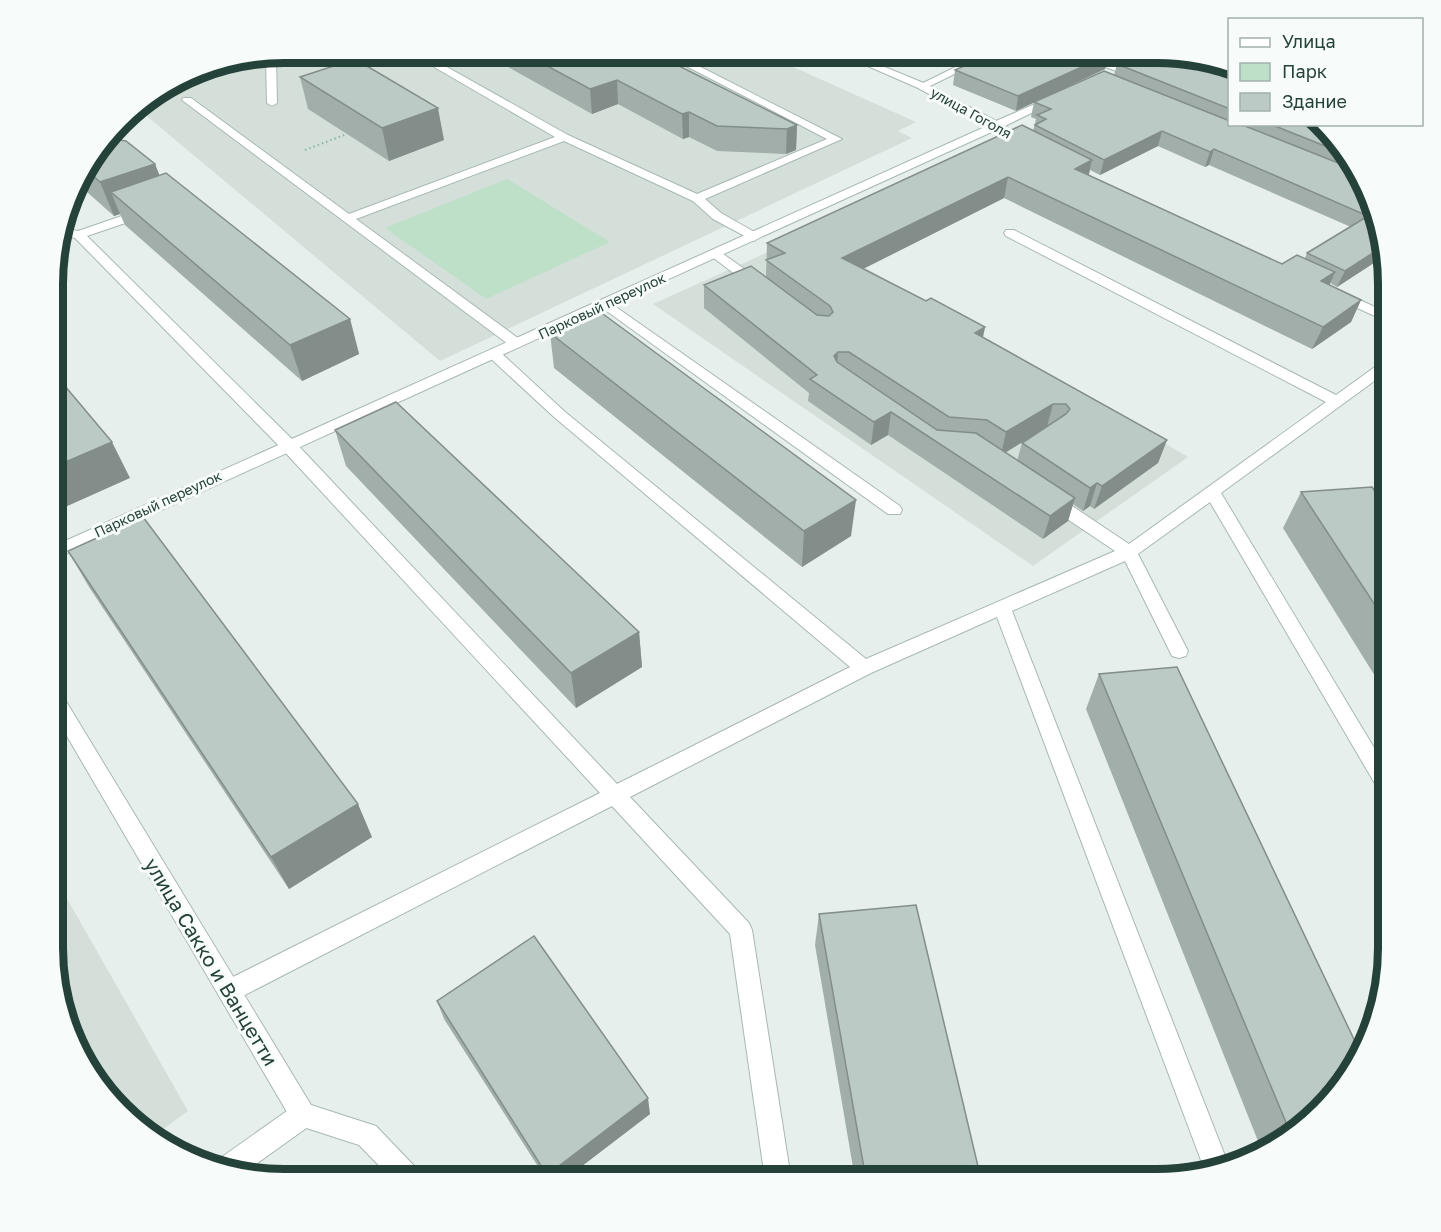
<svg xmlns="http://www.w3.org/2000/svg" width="1441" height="1232" viewBox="0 0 1441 1232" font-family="'Golos Text',sans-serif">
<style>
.built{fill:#d4dfda}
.green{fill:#bfe0c8}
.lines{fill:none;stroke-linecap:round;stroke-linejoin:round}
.service-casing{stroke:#a8b8b2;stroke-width:2}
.minor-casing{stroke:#a8b8b2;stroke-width:2}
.path{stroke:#86b3a5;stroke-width:2;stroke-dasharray:1.5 3;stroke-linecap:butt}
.service{fill:#fff;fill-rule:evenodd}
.minor{fill:#fff;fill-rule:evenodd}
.wall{fill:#a1aea9;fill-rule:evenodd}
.shaded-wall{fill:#838d89}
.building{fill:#bbcac4;stroke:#838d89;stroke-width:1.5}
.labels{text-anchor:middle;stroke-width:6;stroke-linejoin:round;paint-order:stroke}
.far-street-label{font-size:14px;fill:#24423a;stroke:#f7fbf9}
.near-street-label{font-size:20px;fill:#24423a;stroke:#f7fbf9}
.rim{fill:none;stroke:#24423a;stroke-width:8}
</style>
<rect width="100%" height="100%" fill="#e6efeb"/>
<!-- built -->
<path class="built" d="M284,53h478l154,69 -18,9 14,7 -472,223 -304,-254 73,-42z
M808,234l380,223 -155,109 -380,-262z
M53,874l135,237 -33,24 -35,-24 -50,-74 -17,-74z"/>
<!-- green -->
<path class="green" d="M507,179l103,63 -124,57 -101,-71z"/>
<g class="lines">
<!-- service casing -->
<g class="service-casing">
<path id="service" d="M410,53h12l146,82 129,59 130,-55 -166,-86h12l169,86 -137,60 16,14 37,21 2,3 -6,4 -41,-22 -20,-18 -129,-60 -208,78 166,122 2,3 -7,4 -5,-1 -330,-247 1,-2h8l158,116 206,-77z
M984,53h13l-71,35h-8l-1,-2z
M1084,53l39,14 1,2 -5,3 -39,-14 -1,-2z
M274,54l2,3 1,46 -5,3 -5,-3 -1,-45 -2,-2z
M145,208l6,4 -2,3 -62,21 207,205 323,343 233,-117 -296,-250 -65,-60 -2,-3 2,-3h10l65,60 302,248 249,-108 -70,-47 -2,-4 2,-4h12l72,48 197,-142 -320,-166 -2,-3 2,-3h8l322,165 43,-31 4,-7 5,-1v15l-167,122 167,278v25l-7,-2 -171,-292 -72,52 50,97 -2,5 -7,2 -7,-2 -47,-95 -113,50 217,555 -24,5 -208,-554 -126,56 -241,124 119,126 3,7 39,249h-26l-35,-245 -118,-128 -375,193 -8,3 -8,-3 -4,-8 4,-8 379,-190 -318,-344 -207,-211 -14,-3 2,-7 15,3z
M716,249l47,33 2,3 -2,3h-10l-42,-32 -1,-3z
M606,300l294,206 2,4 -2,4h-12l-287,-207 -2,-3z
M303,1103l9,3 3,9 -3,9 -67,48 -29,-6 3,-7 75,-53z"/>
</g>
<!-- minor casing -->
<g class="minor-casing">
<path id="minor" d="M838,53h13l75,31 70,37 55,-24h8l1,2 -55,27 5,4 -2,2 -12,-2 -942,429v-13l933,-420 -69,-38z
M1338,290l50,23v9l-55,-25 -2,-3z
M54,690l7,3 250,412 65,21 42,44 4,9h-30l-33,-34 -65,-21 -240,-410z"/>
</g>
<!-- path -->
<path class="path" d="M305,150l42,-16"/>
<!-- service -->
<use href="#service" class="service"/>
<!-- minor -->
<use href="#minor" class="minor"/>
</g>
<!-- wall -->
<path class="wall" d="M483,53h191l7,14 116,58 -1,25 -10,4 -69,-3 -28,-14 -6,2 -65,-35 -26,10z
M994,53h140l-18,10 -9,-3 -2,9 -89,42 -63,-26 2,-15z
M1117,64l113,4v56h94l41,58 18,75 -46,30 -7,-4 -1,2 32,15 -10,22 -39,27 -308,-151 -141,71 63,32 59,26 -2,10 184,103 -9,23 -64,46 -4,-3 -7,5 -10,-7 -5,17 -25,18 -155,-104 -17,10 -63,-44 1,-8 -105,-85v-23l62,-8 1,-34 266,-112 3,-12 -5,-2 3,-15 80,-27zM1158,146l47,21 4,-2 142,62 -44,26 -2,5 -23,6 -193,-89 1,-5 10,5zM1031,437l-9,6 -5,18 -12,-8z
M300,77l144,63 -55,21 -81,-52z
M109,138l46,26 4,11 191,144 9,35 -57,27 -177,-156 -5,-11 -6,2 -36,-32 5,-15z
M550,333l301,203 -49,31 -248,-199z
M335,430l304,202 3,35 -66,41 -230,-242z
M1301,492l87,18v187l-105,-169z
M68,551l304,286 -83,52 -200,-302z
M1099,674l221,438 -58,39 -176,-442z
M819,914l162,265h-126l-40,-234z
M437,1001l213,113 -85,65h-19l-102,-160z"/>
<!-- shaded-wall -->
<path class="shaded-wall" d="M1119,53h15l-18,10z
M1108,55l-3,14 -89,42 2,-15z
M681,56l1,24 -13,-19z
M617,80l1,24 -26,10 -2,-25z
M438,108l6,32 -55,21 -7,-33z
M689,112v25l-6,2 -1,-25z
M797,125l-1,25 -10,4 1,-25z
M1162,131l-4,15 -58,29 4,-15z
M1214,149l-5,16 -4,2 5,-15z
M1092,160l-5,21 -12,-12z
M155,164l13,33 -57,-5 9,22 -6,2 -14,-34z
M1008,177l-4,21 -163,82 1,-22z
M1382,247l2,8 -1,2 -46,30 8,-16z
M1335,272l-10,23 -4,-14z
M1361,300l-10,22 -39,27 11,-22z
M350,319l9,35 -57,27 -12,-36z
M985,327l-5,23 -5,-17z
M838,352l-2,23 -2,-19z
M1053,404l-6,23 -46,28 5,-23z
M891,412l-3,23 -17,10 3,-23z
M1167,440l-9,23 -64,46 8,-23z
M112,442l18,36 -76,34v-45z
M1097,483l-7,23 -7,5 7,-23z
M1075,498l-7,23 -25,18 7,-23z
M856,500l-5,36 -49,31 2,-36z
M639,632l3,35 -66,41 -5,-35z
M358,804l14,33 -83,52 -18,-32z
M648,1098l2,16 -85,65h-16l-2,-4z"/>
<!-- building -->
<path class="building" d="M523,53h151l7,3 -12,5 128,64 -10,4 -70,-3 -28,-14 -7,2 -65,-34 -27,9z
M994,53h109l5,2 -90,41 -63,-26z
M1136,53h36l58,15v41l-113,-45z
M355,59l83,49 -56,20 -82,-51z
M1104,71l126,50v3h10l116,46 9,12 17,65 -37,24 -38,-18 61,-37 -154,-67 -4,3 -48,-21 -58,29 -69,-35 11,-6 -9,-4 14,-6 -17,-7z
M1270,124h54l21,30z
M1022,125l70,35 -17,9 207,95 15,-9 38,17 -14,9 40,19 -38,27 -315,-150 -166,81 84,43 5,-3 54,29 -10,6 192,107 -65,46 -5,-3 -7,5 -68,-45 44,-29 4,-5 -4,-5h-13l-47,28 -19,-12 -38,-3 -100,-65h-11l-4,4 3,6 100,68 39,3 99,65 -25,18 -159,-104 -17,10 -64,-43 7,-4 -113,-90 47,-19 66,49 12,1 4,-4 -3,-6 -64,-46 19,-7 -18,-10z
M109,138l17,3 29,23 -55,18 -16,-14z
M166,173l184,146 -60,26 -179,-153z
M599,311l257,189 -52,31 -254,-198z
M54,373l58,69 -58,25z
M396,402l243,230 -68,41 -236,-243z
M1372,487l16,23v115l-87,-133z
M143,517l215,287 -87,53 -203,-306z
M1177,667l183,385 -40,60 -30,20 -191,-458z
M916,905l65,274h-115l-47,-265z
M534,936l114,162 -101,77 -110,-174z"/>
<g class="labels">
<!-- far-street labels -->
<g class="far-street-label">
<text transform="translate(971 113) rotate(29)" y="5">улица Гоголя</text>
<text transform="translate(602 306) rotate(-25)" y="5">Парковый переулок</text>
<text transform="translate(158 504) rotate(-25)" y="5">Парковый переулок</text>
</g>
<!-- near-street labels -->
<g class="near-street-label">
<text transform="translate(211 962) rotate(59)" y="7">улица Сакко и Ванцетти</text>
</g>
</g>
<!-- crop -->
<path d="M0 0H1441V1232H0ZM284 63H1157A221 221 0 0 1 1378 284V948A221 221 0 0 1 1157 1169H284A221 221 0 0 1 63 948V284A221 221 0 0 1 284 63Z" fill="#f7fbf9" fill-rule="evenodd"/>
<path class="rim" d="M284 63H1157A221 221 0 0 1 1378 284V948A221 221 0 0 1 1157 1169H284A221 221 0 0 1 63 948V284A221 221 0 0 1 284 63Z"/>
<!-- legend -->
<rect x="1228" y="18" width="195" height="108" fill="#f7fbf9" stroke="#a3b1ad" stroke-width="1.5"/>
<rect x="1240" y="38" width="30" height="9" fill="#ffffff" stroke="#a3b1ad" stroke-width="1.5"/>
<text x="1282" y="48" font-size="18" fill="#24423a">Улица</text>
<rect x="1240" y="63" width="30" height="18" fill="#bfe0c8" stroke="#a3b1ad" stroke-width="1.5"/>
<text x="1282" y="78" font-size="18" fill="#24423a">Парк</text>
<rect x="1240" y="93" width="30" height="18" fill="#bbcac4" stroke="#a3b1ad" stroke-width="1.5"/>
<text x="1282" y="108" font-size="18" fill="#24423a">Здание</text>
</svg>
